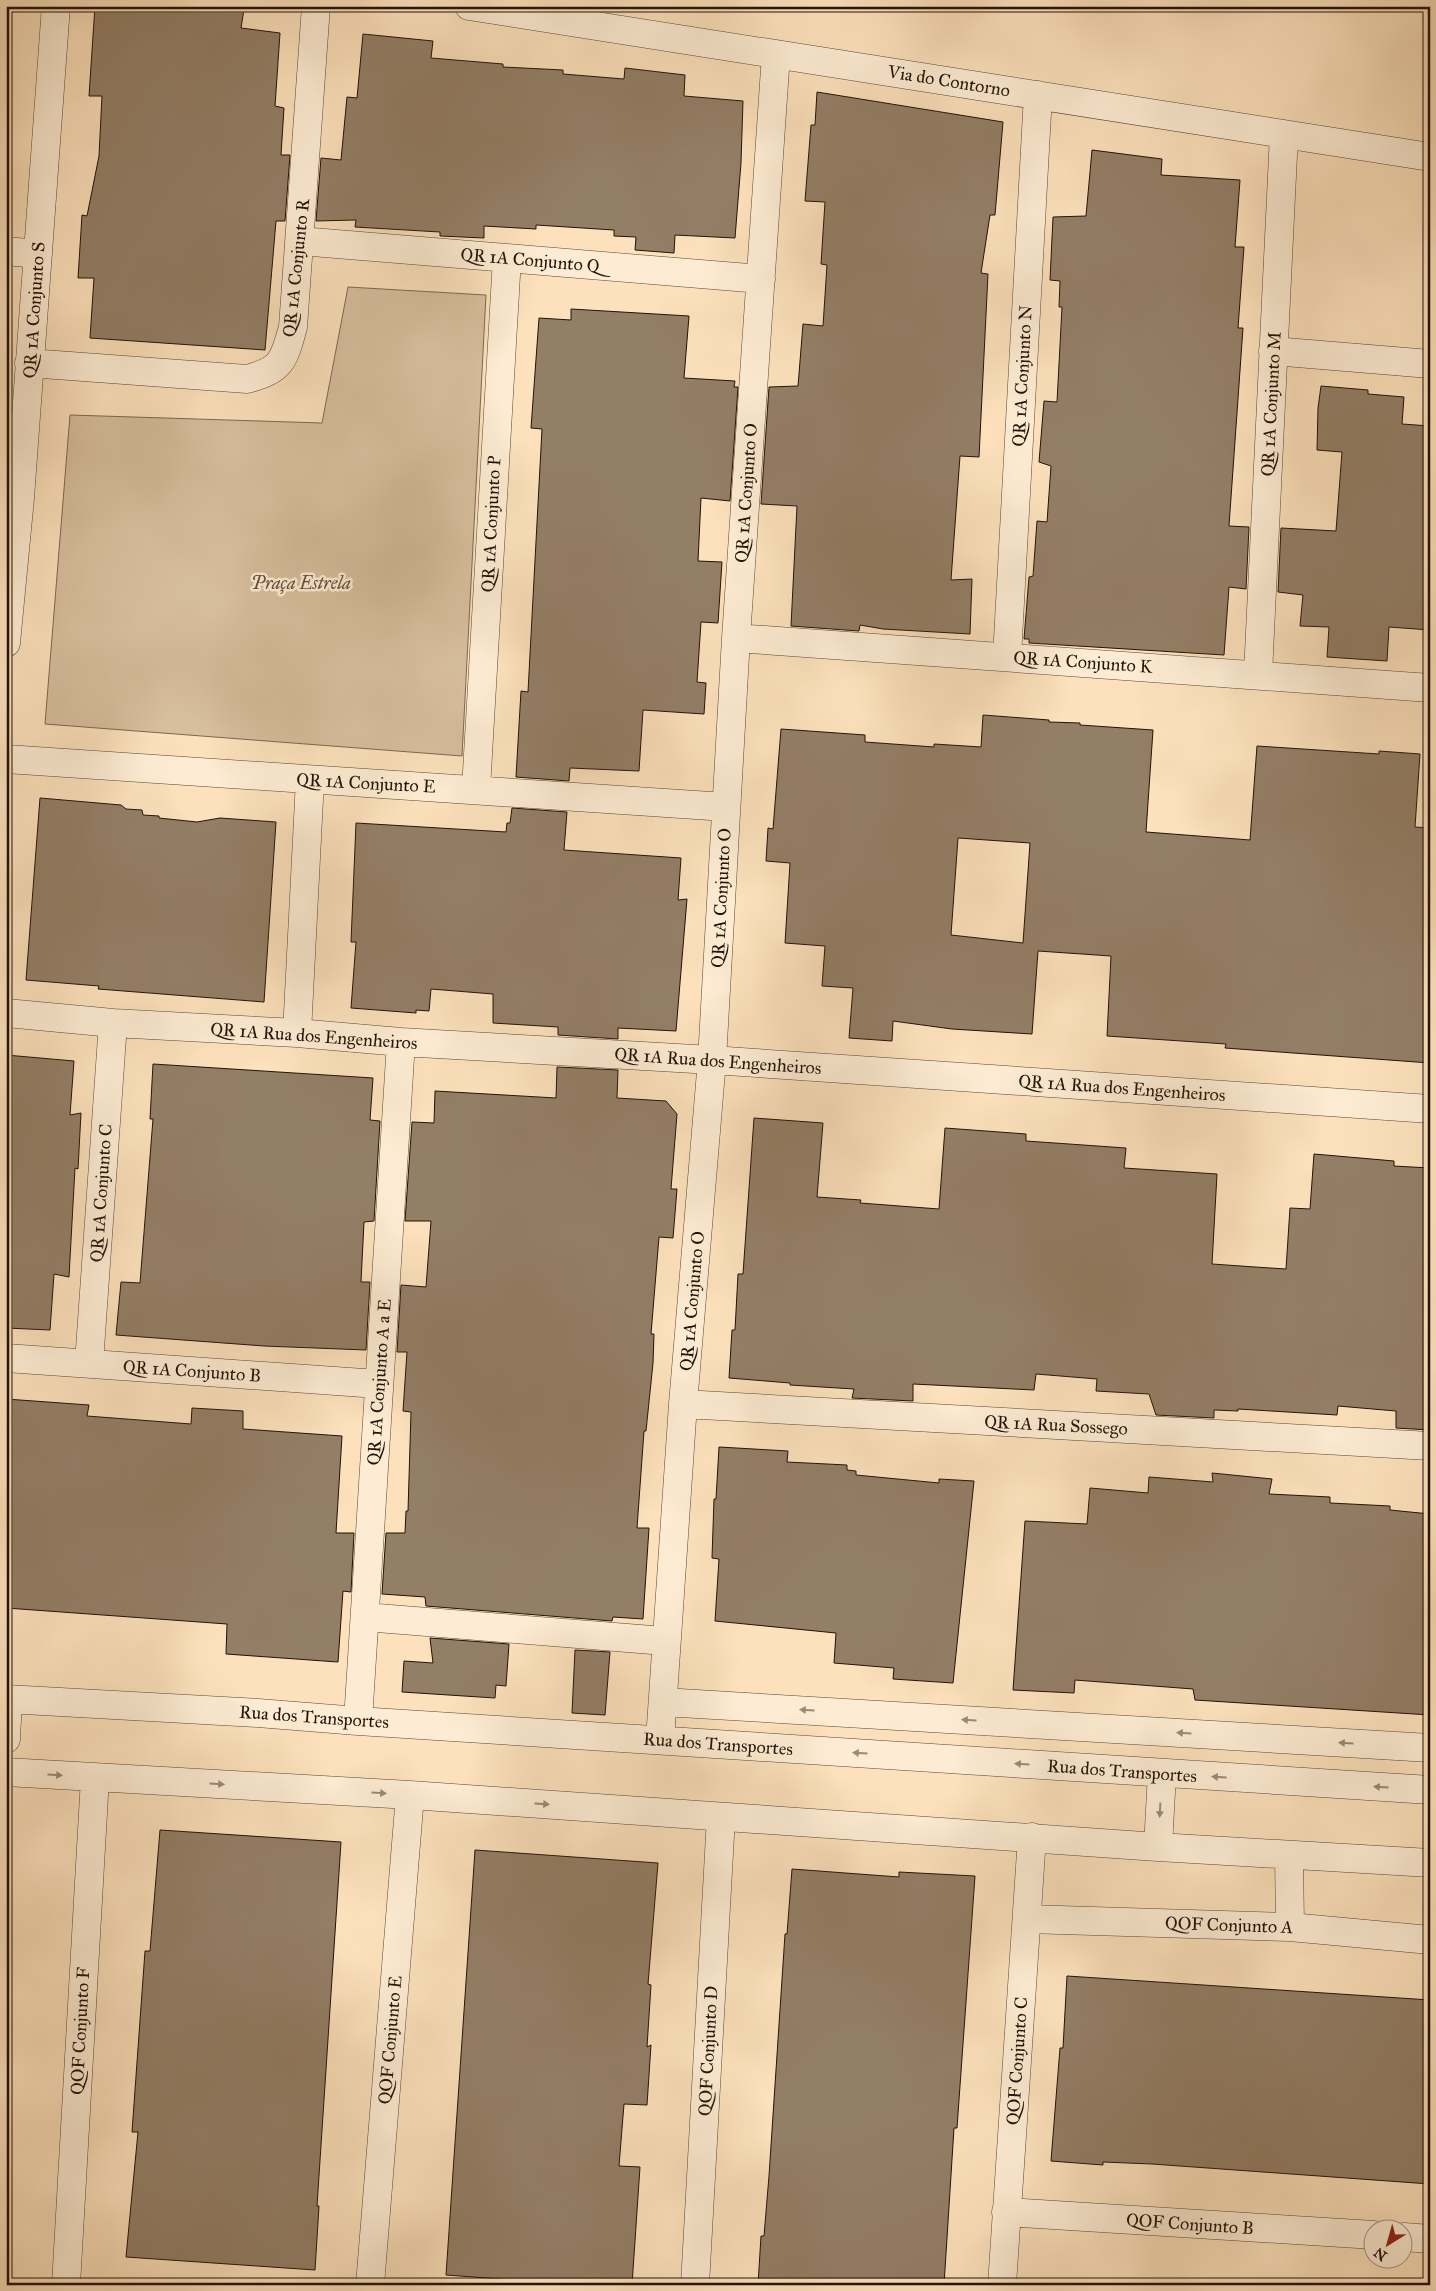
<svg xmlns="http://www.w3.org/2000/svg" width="1436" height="2291" viewBox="0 0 1436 2291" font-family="'IM FELL Great Primer',serif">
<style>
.green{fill:#d7be9d;stroke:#7c6852}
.building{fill:#937e66;stroke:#221208;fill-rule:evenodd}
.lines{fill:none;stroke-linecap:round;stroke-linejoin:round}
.minor-casing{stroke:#584635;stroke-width:29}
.minor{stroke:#fdecd3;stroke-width:28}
.oneway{fill:#9a8a78}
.labels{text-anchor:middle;stroke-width:5;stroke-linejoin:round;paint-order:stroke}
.street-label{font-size:18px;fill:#221208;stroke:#fdecd3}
.park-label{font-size:18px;font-style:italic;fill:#614e3c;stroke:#fdecd3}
</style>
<rect width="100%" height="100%" fill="#fce1bc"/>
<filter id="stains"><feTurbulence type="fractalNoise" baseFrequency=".004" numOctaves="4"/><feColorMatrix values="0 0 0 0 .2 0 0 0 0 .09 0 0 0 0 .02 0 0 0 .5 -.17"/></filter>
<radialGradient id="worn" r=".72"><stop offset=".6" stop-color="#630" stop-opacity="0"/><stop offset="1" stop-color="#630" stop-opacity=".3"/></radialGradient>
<!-- green -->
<path class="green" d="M348,287l138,8 -24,461 -417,-32 25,-309 252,8z"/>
<!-- building -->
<path class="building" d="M95,6h129l20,3 -3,19 39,5 -5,73 9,2 -3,47h9l-5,66h-9l-11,129 -175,-12 4,-60h-16l4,-63 5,1 12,-60 3,-60h-13z
M363,34l70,7 -2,17 72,6v3l60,3v4l61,5 1,-11 60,7 -1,21 59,5 -2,62 -6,75 -60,-3 -1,18 -39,-3 1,-13 -22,-1v-6l-78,-5v4l-52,-3v12l-44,-2v-4l-85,-5 1,-7 -40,1 5,-63 20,2 6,-63 10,1z
M817,92l186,30 -8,93h-5l-9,58 7,1 -9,183 -19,-1 -9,124 21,-1 -2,55 -87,-5 -23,-4 -1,6 -68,-5 6,-120 -36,-2 8,-117 29,-1 5,-62 20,2 4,-61 -6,-1 4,-62 -20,-1 6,-76h4z
M1092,150l70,9 -1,16 79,5 -5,67h9l-6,81h5l-14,198 20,1 -3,62 -17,-2 -5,68 -195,-12v-4h-5l5,-62 4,-1 4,-55 10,1 4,-56 -12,-4 5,-61 13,1 5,-95h-3l1,-26 -10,-1 3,-63 33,-1z
M571,309l118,7 -5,62 51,3 -1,6h4l-8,114 -29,-3 -3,63 24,1 -4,61 -17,-1 -4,60 9,1 -2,31 -61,-4 -4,61 -69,-3 -1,13 -53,-4 5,-86 7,1 14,-263 -11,-1 8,-110 32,2z
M1321,386l47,4v4l36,3 -2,27 28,2v204l-41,-3 -2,34 -60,-4 2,-30 -29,-1 3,-31 -25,-3 3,-64 55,3 6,-79 -25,-2 1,-42z
M983,715l66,5v2l31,1v2l73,5 -7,102 104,8 7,-94 122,8v-3l41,3 -5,73 15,1v235l-205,-15 1,-4 -119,-8 4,-80 -73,-5 -6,83 -80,-5 -59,-8 -1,20 -43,-3 4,-50 -31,-2 3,-40 -40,-3 5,-80 -24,-2 2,-33 5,1 8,-100 84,6v7l69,5v-3l47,3zM958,838l72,5 -7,100 -72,-8z
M40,798l81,7 5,4 16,1 1,5 16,1v2l38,4 23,-4 56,4 -12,180 -166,-13 1,-3 -73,-6z
M512,808l55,4 -3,38 117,8 -3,42 9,-1 -11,132 -58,-3v11l-60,-4v-8l-65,-4v-29l-62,-5 -2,22 -13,-1v3l-65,-5 5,-66h-5l5,-119 150,9 1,-9h3z
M6,1055l68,6 -4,54 11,-2 -3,56 -3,-1 -6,109 -15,-3 -4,56 -44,-2z
M153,1064l220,14 -3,42 10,1 -6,100 -10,1 -3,60h9l-4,68 -102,-4 -148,-11 5,-53 19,1 13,-164h-3z
M557,1067l61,3 -1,28 49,3 11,13 -6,75h6l-4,49 -14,-1 -8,97h3l-1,29 -7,68h-2l-7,97h12l-6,91 -30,-2 -1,4 -186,-15 -1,-9 -43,-3 4,-61h19l1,-22h2l3,-99 -8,-1 4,-59h-10l4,-67 25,2 5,-66h-26l7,-99 22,1 1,-32 121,7z
M754,1118l69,5 -6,74 44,3 -1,3 79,6 6,-81 81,6v7l100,7 -2,20 93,6 -5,90 43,3 31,2 4,-61 20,1 4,-55 80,7v5l36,2 -2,78h2v184l-34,-2v-17l-58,-5 -1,9 -99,-6v2l-24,-1v8l-58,-3 -7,-21 -53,-3 1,-12 -61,-5 -2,16 -121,-6v17l-61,-3 2,-9 -64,-4v-2l-61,-5 3,-48h3l3,-56h5z
M6,1399l83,6 -2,11 104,8 1,-16 51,3v18l99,7 -6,97h18l-3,59 -8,-1 -5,71 -112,-8 1,-30 -221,-16z
M719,1447l69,4 -1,11 60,3v5l9,1v4l83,8v-4l35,2 -21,202 -60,-4 1,-11 -60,-5 2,-30 -121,-12 4,-62 -7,-1 2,-59h2z
M1212,1473l60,6 -3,15 61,3v6l60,3v4l40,4v201l-235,-15 -2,-11 -118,-9 -1,13 -61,-3 12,-169 62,3 3,-36 58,5 1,-16 64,5z
M430,1638l79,6 -3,42 -10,-1 -1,13 -93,-6 2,-31 29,2z
M575,1650l35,2 -5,63 -33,-2z
M160,1830l181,12 -24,364h2l-4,64 -189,-13 12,-125h-6l13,-181h5z
M475,1850l183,13 -10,121 3,1 -4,62 4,-2 -4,60 -23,-1 -5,62 21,1 -8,118h-50l-136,-10z
M792,1869l107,8v-5l76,4 -18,252h-3l-10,157h-186l3,-49h3l5,-60 16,-242h2z
M1067,1976l363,24v184l-278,-20 -49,-2v3l-52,-4 9,-113h3z"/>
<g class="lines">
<!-- minor casing -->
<g class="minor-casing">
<path id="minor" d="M469,6l961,151
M300,241l461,38
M6,251l32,3
M1273,351l157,13
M29,363l218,16c35,-9 37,-19 46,-52l23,-321
M736,638l694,50
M6,643l14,-145 36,-492
M1007,657l31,-562
M1258,674l26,-540
M6,759l720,48
M476,789l31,-531
M6,1013l107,10 184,10 104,9 311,18 718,49
M297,1033l13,-253
M6,1358l372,26
M89,1363l24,-340
M683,1404l747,42
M365,1617l300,24
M6,1699l252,14 100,8 1072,69
M663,1702l767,46
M358,1721l43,-679
M6,1739l2,-39
M660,1740l23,-336 29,-344 24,-422 40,-584
M6,1772l404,23 748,52 272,16
M1158,1847l4,-74
M1289,1855l1,72
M1027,1919l263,8 140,13
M1006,2212l368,23
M1404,2237l26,2
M66,2285l29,-507
M370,2285l40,-490
M695,2285l26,-468
M1002,2285l30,-448"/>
</g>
<!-- minor -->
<use href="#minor" class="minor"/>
</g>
<!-- one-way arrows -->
<defs><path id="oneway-solid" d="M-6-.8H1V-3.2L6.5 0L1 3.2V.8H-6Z" transform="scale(1.25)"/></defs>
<g class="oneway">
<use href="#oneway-solid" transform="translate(807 1710) rotate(-177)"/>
<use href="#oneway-solid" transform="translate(969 1720) rotate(-177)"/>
<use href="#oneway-solid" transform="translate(1184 1733) rotate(-177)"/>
<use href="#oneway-solid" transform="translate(1346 1743) rotate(-177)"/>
<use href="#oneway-solid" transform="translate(860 1753) rotate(-176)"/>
<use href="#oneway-solid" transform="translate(1022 1764) rotate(-176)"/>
<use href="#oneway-solid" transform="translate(55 1775) rotate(4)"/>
<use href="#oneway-solid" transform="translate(1219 1777) rotate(-176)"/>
<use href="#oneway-solid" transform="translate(217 1784) rotate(3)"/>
<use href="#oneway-solid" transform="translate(1381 1787) rotate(-176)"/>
<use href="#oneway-solid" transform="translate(379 1793) rotate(3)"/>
<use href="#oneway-solid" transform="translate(542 1804) rotate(4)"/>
<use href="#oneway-solid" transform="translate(1160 1810) rotate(93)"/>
</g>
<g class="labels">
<!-- street labels -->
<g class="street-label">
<text transform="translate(949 81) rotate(9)" y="6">Via do Contorno</text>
<text transform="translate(530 260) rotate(5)" y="6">QR 1A Conjunto Q</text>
<text transform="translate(296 268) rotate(-84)" y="6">QR 1A Conjunto R</text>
<text transform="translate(34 310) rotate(-86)" y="6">QR 1A Conjunto S</text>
<text transform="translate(1022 376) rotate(-87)" y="6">QR 1A Conjunto N</text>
<text transform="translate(1271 404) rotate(-87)" y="6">QR 1A Conjunto M</text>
<text transform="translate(746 493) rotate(-86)" y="6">QR 1A Conjunto O</text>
<text transform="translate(491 524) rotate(-87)" y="6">QR 1A Conjunto P</text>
<text transform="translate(1083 662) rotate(4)" y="6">QR 1A Conjunto K</text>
<text transform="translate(366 783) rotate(3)" y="6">QR 1A Conjunto E</text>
<text transform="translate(721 898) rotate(-87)" y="6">QR 1A Conjunto O</text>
<text transform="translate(314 1036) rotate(4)" y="6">QR 1A Rua dos Engenheiros</text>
<text transform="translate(718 1061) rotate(4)" y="6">QR 1A Rua dos Engenheiros</text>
<text transform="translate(1122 1088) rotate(4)" y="6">QR 1A Rua dos Engenheiros</text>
<text transform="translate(101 1193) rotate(-86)" y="6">QR 1A Conjunto C</text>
<text transform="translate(692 1301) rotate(-85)" y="6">QR 1A Conjunto O</text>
<text transform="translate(192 1371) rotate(4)" y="6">QR 1A Conjunto B</text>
<text transform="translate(379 1382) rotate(-86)" y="6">QR 1A Conjunto A a E</text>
<text transform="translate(1056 1425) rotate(3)" y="6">QR 1A Rua Sossego</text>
<text transform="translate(314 1717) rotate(4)" y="6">Rua dos Transportes</text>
<text transform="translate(718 1744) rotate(4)" y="6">Rua dos Transportes</text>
<text transform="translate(1122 1771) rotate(4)" y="6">Rua dos Transportes</text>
<text transform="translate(1229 1925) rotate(2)" y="6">QOF Conjunto A</text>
<text transform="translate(80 2031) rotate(-87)" y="6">QOF Conjunto F</text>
<text transform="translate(390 2040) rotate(-85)" y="6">QOF Conjunto E</text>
<text transform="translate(708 2051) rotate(-87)" y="6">QOF Conjunto D</text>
<text transform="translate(1017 2061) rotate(-86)" y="6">QOF Conjunto C</text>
<text transform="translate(1190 2224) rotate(4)" y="6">QOF Conjunto B</text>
</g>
<!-- park labels -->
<g class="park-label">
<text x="301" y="589">Praça Estrela</text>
</g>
</g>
<!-- margin -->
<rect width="1436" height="2291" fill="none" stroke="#fce1bc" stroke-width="25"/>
<rect x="8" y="8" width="1421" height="2276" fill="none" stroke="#221208" stroke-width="2.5"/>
<rect x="12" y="12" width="1411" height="2266" fill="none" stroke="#221208"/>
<!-- north arrow -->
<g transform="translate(1388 2244) rotate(217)"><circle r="24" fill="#fdecd3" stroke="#a59582"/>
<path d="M0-4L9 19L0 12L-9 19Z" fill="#8f2418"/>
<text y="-8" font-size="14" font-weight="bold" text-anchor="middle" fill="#221208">N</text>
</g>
<rect width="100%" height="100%" filter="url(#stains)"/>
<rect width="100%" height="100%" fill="url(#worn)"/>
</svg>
